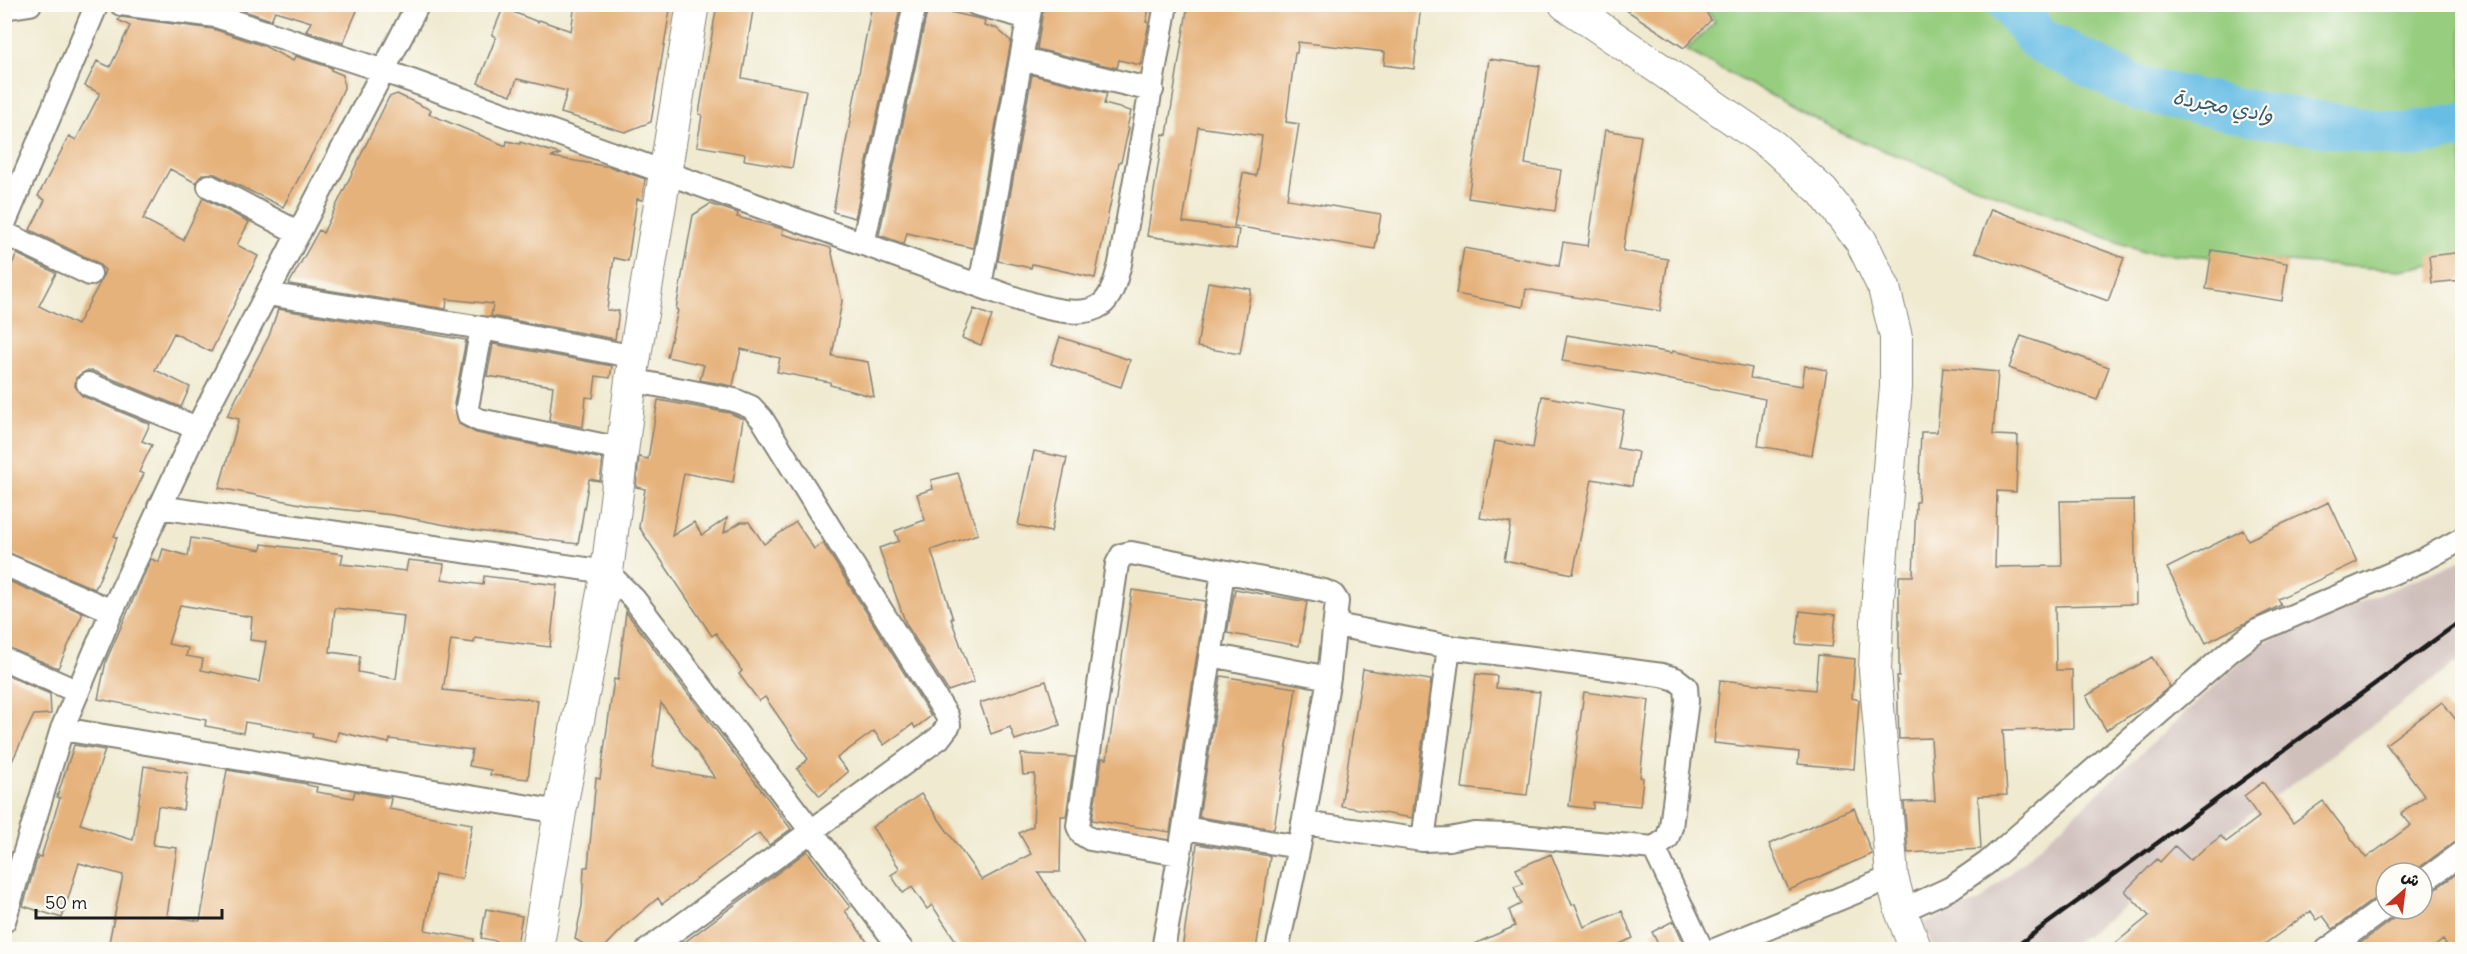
<svg xmlns="http://www.w3.org/2000/svg" width="2467" height="954" viewBox="0 0 2467 954" font-family="Delius,'Playpen Sans Arabic',sans-serif">
<style>
.industrial{fill:#d0c0bc}
.green{fill:#96cd7f;stroke:#59744e;stroke-width:1.5}
.lines{fill:none;stroke-linecap:round;stroke-linejoin:round}
.river{stroke:#68bde5;stroke-width:45}
.building{fill:#e6b27b;fill-rule:evenodd}
.street-casing{stroke:#868376;stroke-width:26}
.secondary-casing{stroke:#868376;stroke-width:34}
.street{stroke:#fff;stroke-width:22}
.secondary{stroke:#fff;stroke-width:32}
.rail{stroke:#1c1c1c;stroke-width:4.5}
.labels{text-anchor:middle;stroke-width:4.5;stroke-linejoin:round;paint-order:stroke}
.water-label{font-size:21px;font-style:italic;fill:#3a5c6c;stroke:#fdfcf7}
</style>
<rect width="100%" height="100%" fill="#fdfcf7"/>
<filter id="ink" filterUnits="userSpaceOnUse"><feTurbulence type="fractalNoise" baseFrequency=".0167" numOctaves="2"/><feDisplacementMap in="SourceGraphic" scale="12" xChannelSelector="R" yChannelSelector="G"/><feConvolveMatrix kernelMatrix="1 2 1 2 8 2 1 2 1" color-interpolation-filters="sRGB"/></filter>
<filter id="wash" filterUnits="userSpaceOnUse"><feTurbulence type="fractalNoise" baseFrequency=".008" numOctaves="4" result="noise"/><feDisplacementMap in="SourceGraphic" scale="24" xChannelSelector="R" yChannelSelector="G"/><feGaussianBlur stdDeviation="1.35" result="paint"/><feColorMatrix in="noise" values="0 0 0 0 0 0 0 0 0 0 0 0 0 0 0 0 0 1.4 0 .05"/><feComposite in="paint" operator="in"/></filter>
<g filter="url(#wash)">
<rect width="100%" height="100%" fill="#efead0"/>
<!-- industrial -->
<path class="industrial" d="M2462,560v99l-395,290h-133l-11,-26 57,-22 280,-257z"/>
<!-- green -->
<path class="green" d="M1704,5h758v254l-62,11 -257,-18 -296,-116 -161,-86 29,-28z"/>
<g class="lines">
<!-- river -->
<path class="river" d="M2011,4l27,35 100,50 123,26 142,21 59,-10"/>
</g>
<g id="blocks">
<!-- building -->
<path class="building" d="M224,4h136l-17,39 -37,-12 5,-9 -36,-11 -4,9z
M575,4h96l-20,118 -26,10 -64,-19 6,-22 -50,-12 -6,16 -33,-12 18,-46 -4,-2 11,-27 35,14 1,-2 32,11z
M717,4h37l-12,74 64,12 -14,78 -48,-8 1,-6 -48,-8 5,-31 -3,-1z
M872,4h29l-46,214 -22,-6z
M1044,4h106l-4,18 3,1 -9,42 -21,-5 -2,8 -80,-19z
M1188,4h233l-7,65 -30,-4 1,-13 -87,-10 -1,11h-2l-9,69 13,2 -12,75 94,15 -6,35 -141,-23 9,-53 13,3 6,-40 -64,-9 -15,95 56,8 -3,19 -89,-13 16,-102 4,1z
M1617,4h84l10,16 -27,28z
M928,7l57,13 -1,6 12,2 15,13 -38,207 -66,-15 -3,11 -25,-9z
M120,17l93,12 51,17 29,15 2,-5 37,12 -1,2 12,5 1,13 -19,42 -42,77 -68,-33h-13l-6,9 -26,-14 -27,50 40,21 20,-42 46,24 -12,23 21,11 -47,96 -37,-19 -19,37 35,17 -9,20 -88,-36h-7l-10,7 -1,8 7,10 68,28 -8,17 10,4 -13,27 5,2 -30,62 3,2 -22,51 -91,-38v-271l13,-26 39,19 -17,33 38,19 25,-46 3,-9 -9,-8 -66,-32 15,-30 -7,-4 31,-60 7,4 24,-47 -15,-7 12,-25 13,6 20,-41 -12,-6z
M1489,59l51,7 -15,98 36,6 -6,41 -87,-13z
M1032,75l75,18 -3,11 27,7 -4,17h2l-8,34h-2l-24,116 -63,-14 -1,4 -33,-7z
M397,94l34,16 -2,4 77,32 1,-5 13,3v-2l40,12 -8,3 59,10 34,12 -3,21 -5,-1 -9,62 -14,-3 -7,52 12,1 -4,28 -124,-23 2,-12 -46,-5 -1,10 -157,-25 30,-54 4,3 66,-136z
M1605,130l36,6 -18,115 45,8 -8,52 -134,-22 -3,18 -67,-13 8,-46 95,18 4,-24 25,4z
M710,204l28,9 -1,4 46,12 -1,5 49,14 11,53 -10,55 36,6 6,35 -44,-12v-3l-53,-10 3,-14 -39,-9 -8,37 -33,-6 4,-15 -37,-8 11,-47 -2,-1 17,-94z
M1991,209l133,49 -16,43 -133,-49z
M2212,250l75,13 -5,38 -76,-12z
M2463,252v28l-31,3 -3,-27z
M1208,282l43,7 -11,65 -43,-7z
M278,309l188,31 -12,64 5,20 17,9 127,26 -3,22 -11,-2 -11,65 -100,-13 -85,-16 -82,-9 -92,-18 20,-69 -12,-3 42,-80z
M974,309l18,7 -11,29 -19,-7z
M1567,335l105,18v-2l80,17 -2,10 52,8 3,-20 22,4 -15,85 -54,-9 7,-47 -118,-24 -85,-14z
M2021,336l88,31 -12,33 -88,-32z
M1060,337l70,23 -9,27 -70,-23z
M493,344l119,22 -2,12 -14,-2 -3,22 -7,-1 -3,30 -34,-7 4,-34 -66,-10z
M1943,367l55,5 -5,63 25,1 -2,56 -19,-1 -2,76 67,-1 -2,-65 74,-1 2,104 -81,2 1,64h16l1,58 -70,2 4,65 -29,1 3,53 -73,4 -4,-51 31,-1 -4,-63 -32,1 -2,-63h2v-100h14l3,-74h2l3,-70h16z
M1542,396l82,15 -7,37 21,4 -6,34 -40,-7 -19,95 -69,-14 7,-37 -31,-5 15,-77 38,7z
M658,400l72,13 13,6 -10,63 -49,-9 -12,63 22,-14 8,13 25,-17 -3,15 17,-11h8l15,22 32,-22 18,27 9,-6 108,173 -16,12 -2,-4 -29,21 -10,-14 -37,27 11,14 -28,24 -23,-27 11,-10 -43,-62 -6,4 -20,-27 3,-3 -26,-38 -4,3 -73,-109 6,-38 -9,-2 3,-30 9,2z
M1034,451l33,7 -16,74 -33,-7z
M958,473l20,61 -47,16 22,69h-2l23,63 -26,9 -42,-67 -27,-76 20,-7 -4,-10 30,-11 -8,-26 16,-5 -2,-9z
M2329,502l28,60 -79,37 3,6 -75,38 -39,-75 76,-38 5,10z
M191,538l70,12 1,-6 81,10 -2,10 65,7 2,-11 36,4 -2,15 41,6 1,-9 73,9 -7,62 -75,-9 -1,5 -23,-3 -8,50 95,10 -10,79 -38,-4 1,-5 -22,-4 3,-16 -82,-11 -1,4 -51,-11 -2,10 -24,-5 1,-3 -68,-12 -2,11 -38,-7 1,-6 -108,-21 8,-38 45,-102 8,3 4,-13 25,7zM180,605l72,12 -2,23 16,2 -7,40 -58,-12 2,-11 -17,-3 2,-8 -20,-4zM335,608l69,8 -8,63 -38,-7 2,-16 -30,-4z
M4,579l79,34 -25,55 -54,-22z
M1235,589l72,13 -8,44 -72,-13z
M1132,590l73,11 -35,231 -78,-12 10,-62 5,1z
M1800,611l36,4 -4,32 -36,-3z
M626,612l165,217 -22,16 -10,-12 -97,71 -4,-6 -32,27 -24,25h-8l-19,-11 7,-33 2,-39h4l8,-89 4,1 14,-100 4,1zM661,703l54,75 -63,-11z
M1818,655l37,4 -3,39 7,2 -5,69 -56,-5 1,-12 -85,-9 6,-63 95,10z
M2152,657l18,29 -21,18 -43,26 -20,-34z
M1363,669l68,11 -19,138 -71,-12z
M4,674l46,20 1,20 -17,1 -30,63z
M1476,674l21,2 -1,12 44,4 -13,103 -65,-7z
M1221,676l75,12 -22,141 -75,-12z
M1046,681l14,44 -45,15 -5,-13 -19,7 -11,-31z
M1584,692l65,8 -9,77 3,1 -3,28 -47,-4v7l-24,-3z
M2442,702l21,27v111l-9,2 -42,31h-26v21l-8,2 -45,33 -10,-13 -6,4 -6,-9 -55,39h-149l42,-34 -24,-25 32,-32 3,3 15,-16 15,14 31,-24 5,6 33,-25 -15,-21 19,-14 30,41 30,-22 43,57 45,-33 -10,-12 24,-17 -39,-52z
M74,745l31,5 -25,74 53,16 11,-74 44,7 -5,37 -25,-4 -5,39 24,3 -10,68 33,5 27,-151 80,14v1l10,2 -1,5 37,6 2,-7 36,7 -2,11 83,15 -10,55 -27,-5 -10,56 49,9 -1,11h-326l-38,-8 14,-67 -44,-12 -17,55 -39,-12 15,-50 3,1 19,-59 -3,-1z
M1021,754l54,3 -9,59h-5l-1,56h-22l50,78h-126l-30,-45 -5,4 -15,-22 -9,6 -12,-18 9,-6 -28,-42 49,-33 61,86 49,-26 -12,-21 14,-7 2,-52 -12,1z
M1854,808l18,46 -83,36 -20,-46z
M1197,844l73,12 -14,94h-74z
M807,851l43,56 -5,4 28,39h-199z
M1551,854l21,51 3,-1 9,23 38,-16 11,27 -27,12h-145l54,-24 -6,-16 12,-6 -7,-17 9,-3 -7,-15z
M2463,869v70l-14,9 -6,-8 -13,10h-79l43,-32 5,-9h23v-14l8,-2z
M486,909l36,7 -6,34h-22l2,-9 -15,-3z
M1673,921l11,23 -11,6h-12l-9,-18z"/>
</g>
</g>
<g filter="url(#ink)">
<use href="#blocks" fill-opacity="0" stroke="#868376" stroke-width="1.5"/>
<g class="lines">
<!-- street casing -->
<g class="street-casing">
<path id="street" d="M121,4l95,12 168,55 596,215c29,9 93,39 121,19 12,-9 15,-28 19,-41l46,-260
M977,4l51,14
M4,8l26,-4
M1022,59l130,31
M209,186l90,47
M4,224l93,-220
M4,233l86,41
M863,244l52,-240
M980,286l51,-282
M267,294l215,34 154,29
M482,328l-15,79 2,8 10,5 142,29
M631,380l103,20 17,7 11,12 185,297 2,9 -10,13 -291,212
M88,384l109,44
M159,507l448,65 27,27 268,351
M4,564l108,47
M1211,655l118,23
M4,659l74,33
M62,729l498,83
M1303,823l120,17 26,-1 26,-5 34,1 145,13 13,-9 4,-12 16,-126 -1,-14 -10,-8 -14,-4 -213,-28 -113,-22
M1184,828l115,19
M1423,840l26,-193
M1654,848l48,102
M1179,854l-89,-15 -8,-5 -4,-8 39,-262 5,-9 9,-2 193,38 9,4 4,6 -8,77 -30,169 -22,103
M2422,882l40,-29
M1901,911l50,-23 36,-25 242,-211 28,-21 166,-71 39,-21
M4,921l58,-192 50,-118 85,-183 221,-424
M1163,950l21,-122 39,-256
M1715,950l177,-73
M2327,950l59,-43"/>
</g>
<!-- secondary casing -->
<g class="secondary-casing">
<path id="secondary" d="M1565,4l209,143 49,45 38,49 23,47 12,49v50l-18,211 -3,72 17,207 9,34 15,39
M537,950l23,-138 47,-240 24,-192 62,-376"/>
</g>
<!-- street -->
<use href="#street" class="street"/>
<!-- secondary -->
<use href="#secondary" class="secondary"/>
<!-- rail -->
<path class="rail" d="M2011,950l451,-330"/>
</g>
</g>
<g class="labels">
<!-- water labels -->
<g class="water-label">
<text transform="translate(2223 106) rotate(11)" y="7">وادي مجردة</text>
</g>
</g>
<!-- margin -->
<rect width="2467" height="954" fill="none" stroke="#fdfcf7" stroke-width="24"/>
<!-- north arrow -->
<g transform="translate(2404 891) rotate(28)"><circle r="28" fill="#fdfcf7" stroke="#a3a29f" stroke-width="1.5"/>
<path d="M0-4.5L10 22L0 15L-10 22Z" fill="#c8321e"/>
<text y="-9" font-size="16" font-weight="bold" text-anchor="middle" fill="#1c1c1c">ش</text>
</g>
<!-- scale -->
<path d="M36 909v9h186v-9" fill="none" stroke="#1c1c1c" stroke-width="3"/>
<text x="45" y="909" font-size="18" fill="#1c1c1c" stroke="#fdfcf7" stroke-width="4.5" paint-order="stroke">50 m</text>
</svg>
